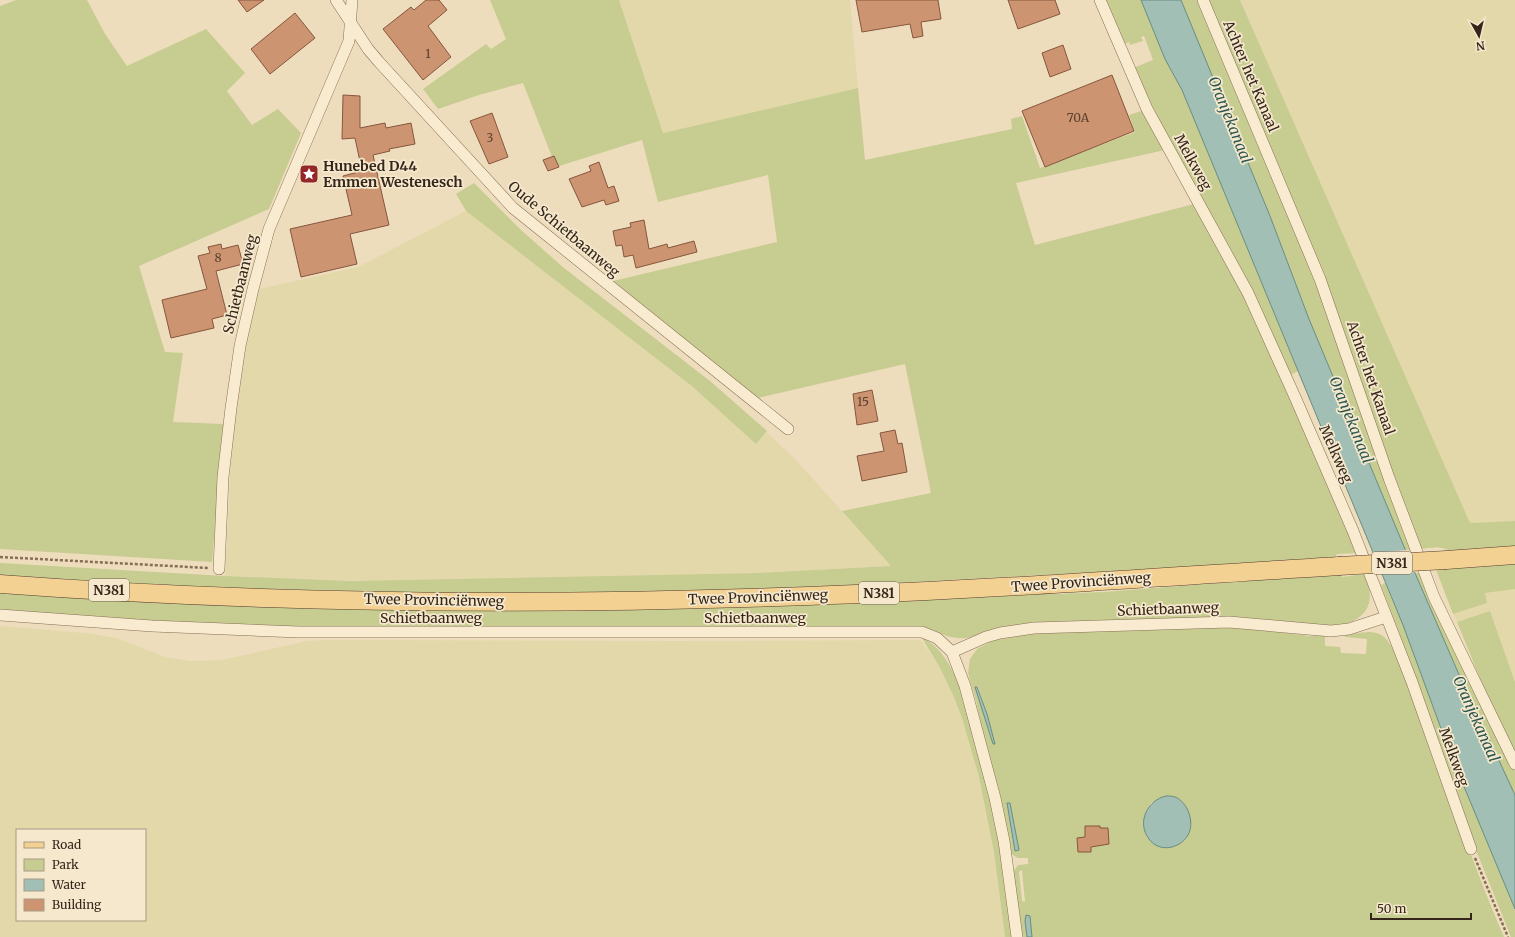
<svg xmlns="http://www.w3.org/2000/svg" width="1515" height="937" viewBox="0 0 1515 937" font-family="Merriweather,serif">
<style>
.farmland{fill:#e3d8aa;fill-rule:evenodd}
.green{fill:#c7cc91;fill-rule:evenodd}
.water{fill:#a1bfb5;stroke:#688c82}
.pier{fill:#eeddbd}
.building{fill:#cd9472;stroke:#85563c}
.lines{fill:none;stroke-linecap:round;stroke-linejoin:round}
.street-casing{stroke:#866e56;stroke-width:12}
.primary-casing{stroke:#533c2b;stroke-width:19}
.path{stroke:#866e56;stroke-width:2.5;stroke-dasharray:3 2;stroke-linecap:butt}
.street{stroke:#f9ebd0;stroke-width:11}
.primary{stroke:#f3d193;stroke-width:18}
.primary-bridge-casing{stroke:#533c2b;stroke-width:19;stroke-linecap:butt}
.primary-bridge{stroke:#f3d193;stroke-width:18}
.labels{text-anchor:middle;stroke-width:3.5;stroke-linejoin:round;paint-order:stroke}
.number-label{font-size:12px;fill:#5b4231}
.shield{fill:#f5e8cc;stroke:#6f6050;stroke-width:1}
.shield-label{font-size:13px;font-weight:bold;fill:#35261b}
.street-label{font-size:14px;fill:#35261b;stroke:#f5e8cc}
.poi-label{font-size:14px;font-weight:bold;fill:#35261b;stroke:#f5e8cc;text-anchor:start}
.water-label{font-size:15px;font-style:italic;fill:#2a5550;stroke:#f5e8cc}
</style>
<rect width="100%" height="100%" fill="#eeddbd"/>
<!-- farmland -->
<path class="farmland" d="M619,0h231l8,88 -195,45z
M1240,0h275v521l-45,2z
M466,211l227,176 63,56 11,-11 30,29 94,105 -132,7 -356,9 -178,-6 7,-136 15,-111 12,-40 99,-22z
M1515,589v93l-25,-71 -33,11 -4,-8 34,-11 -2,-10z
M0,626l85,7 32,5 48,19 26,4 31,-1 85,-19 18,-1 349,1 247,-1 19,28 13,27 9,23 17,59 15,75 11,85h-1005zM17,830h128v90h-128z"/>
<!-- green -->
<path class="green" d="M16,0h71l18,34 22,32 79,-37 39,44 -18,18 25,34 26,-16 23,24 -32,76 -130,57 26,86 18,1 -10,69 51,2 -12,138 -212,-13v-543z
M490,0h129l44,133 195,-45 7,72 147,-31 -1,-10 11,-3 18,52 95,-36 -6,-17 15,-5 21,40 -149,33 19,62 159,-41 54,98 109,251 -20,1 -3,5 -567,31 -279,4 -264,-6 -224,-12v-13l225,13 129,5 405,-8 132,-7 -49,-55 89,-18 -26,-129 -152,35 -144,-117 168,-40 -9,-67 -110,27 -16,-62 -86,27 -33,-84 -44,12 -41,14 -15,-20 63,-45 5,5 15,-10z
M1104,0h37l24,59 17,31 116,281 -9,5 -156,-308 20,-8 -9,-24 -3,1 2,4 -13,4 -1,-3 -7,3z
M1181,0h19l111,267 66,186 21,66 13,32 -6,-2 -96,-230 -39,-103z
M1208,0h32l230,523 45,-2v27l-65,4c-7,-7 -20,-4 -29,-3l-40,-107 -50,-146z
M474,183l47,47 43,38 146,113 57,50 -11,13 -63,-57 -227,-176 -10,-17z
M1515,563v26l-30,4 2,10 -34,11 -18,-47z
M1415,573h6l94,197v25l-58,-125z
M1339,574l3,3 23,-3c7,20 9,36 -12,47 -17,9 -61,4 -81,4 -92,2 -183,3 -274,4 -12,3 -28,11 -41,9 -13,-1 -23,-9 -37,-11h-612l-88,-3 -220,-12v-21l738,16 365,-15z
M1385,583l18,42 47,128 65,156v28h-4l-46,-114 -55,-162 -29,-76z
M1490,611l25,71v72l-25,-51 -33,-81z
M1239,627l71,9h15v10l15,1 1,6 25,1 1,-15 -22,-2v-2c13,-1 27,-7 38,1 16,12 38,82 45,103 25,66 48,133 76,198h-472l-2,-21h-5l2,21h-7l-8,-64 6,-8 10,-1v-6h-10l-10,-6 -32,-151 -8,-28 2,-14 7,-10 17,-9 47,-8zM975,687h3l9,27 7,30h-1zM1152,802l37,31 -5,8 -30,2c-13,-11 -12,-27 -2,-41zM1007,803h3l8,47 -3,1zM1021,870l1,1 3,31 -3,-1 -3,-29z
M922,638c57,19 83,243 92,299h-9l-11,-85 -15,-75 -17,-59 -9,-23 -13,-27z"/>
<!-- water -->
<path class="water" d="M1141,0h40l89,216 39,103 106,254 42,97 58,125v114l-65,-156 -47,-128 -221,-535 -17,-31z
M975,687h2l10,27 8,30h-2z
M1166,796c3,0 7,0 9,1 13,5 20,26 13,38 -8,14 -29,18 -39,4 -13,-17 -1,-39 17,-43z
M1007,803h3l9,47 -4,1z
M1026,915l4,1 2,21h-5l-2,-16z"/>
<!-- pier -->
<path class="pier" d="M1408,550l9,22 -37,2 -10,-21z"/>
<!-- building -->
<path class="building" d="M238,0h26l-17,12z
M426,0h13l8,10 -19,16 23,31 -28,23 -40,-51 28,-22 3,3z
M856,0h82l3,19 -20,3 2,14 -10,2 -3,-14 -48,8z
M1008,0h47l5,14 -42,15z
M295,13l20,25 -45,36 -19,-25z
M1063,45l8,24 -21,8 -8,-24z
M1112,75l22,56 -89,36 -23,-56z
M343,95l17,1v32l25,-5 1,5 25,-5 4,21 -26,5 1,2 -17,4 16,70 -39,9 7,30 -56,13 -11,-48 62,-14 -9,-39 19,-5 -7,-33 -13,1z
M492,113l16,44 -19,7 -19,-43z
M554,156l5,11 -11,4 -5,-11z
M599,162l9,26 6,-2 5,15 -13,4 -2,-5 -22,7 -13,-28 22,-8 -2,-5z
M644,220l5,29 18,-5 1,4 26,-7 3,11 -61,16 -3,-13 -9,2 -2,-12 -6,1 -3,-15 18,-4 -1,-4z
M221,244l1,5 16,-4 5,19 -27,7 11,44 -15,4 2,9 -43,10 -9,-38 45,-11 -9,-33 12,-3 -2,-6z
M872,390l6,31 -21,4 -4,-31z
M895,430l3,14 4,-1 5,29 -45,9 -5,-25 27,-5 -4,-18z
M1085,826h15v2h8l1,16 -18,3v5h-13l-1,-14 8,-1z"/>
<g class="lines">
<!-- street casing -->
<g class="street-casing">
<path id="street" d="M336,0l32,49 11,13 134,146 275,221
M1100,0l47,109 101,184 47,104 58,134 59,151 59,167
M1203,0l117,279 69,199 45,119 81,167
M219,569l4,-92 8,-69 9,-62 13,-57 16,-60 80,-188 3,-41
M0,615l152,11 147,6h623l15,6 15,14 13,34 30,112 9,43 13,96
M952,652l34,-15 14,-4 34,-5 195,-6 102,9 18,-2 37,-12"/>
</g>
<!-- primary casing -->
<g class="primary-casing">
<path id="primary" d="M1446,560l69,-5
M0,584c268,20 539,22 808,12 177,-6 354,-19 531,-30"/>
</g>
<!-- path -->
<path class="path" d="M0,557l209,11
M1475,858l33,79"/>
<!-- street -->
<use href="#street" class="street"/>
<!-- primary -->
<use href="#primary" class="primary"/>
<!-- primary-bridge casing -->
<g class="primary-bridge-casing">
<path id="primary-bridge" d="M1339,566l107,-6"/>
</g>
<!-- primary-bridge -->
<use href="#primary-bridge" class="primary-bridge"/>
</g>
<!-- icons -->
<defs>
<g id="sight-square" transform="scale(1)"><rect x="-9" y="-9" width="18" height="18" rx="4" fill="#95262a" stroke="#f5e8cc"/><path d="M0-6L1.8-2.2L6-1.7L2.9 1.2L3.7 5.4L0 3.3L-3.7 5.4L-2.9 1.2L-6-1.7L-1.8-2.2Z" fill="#fff"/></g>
</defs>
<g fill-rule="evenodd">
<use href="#sight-square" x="309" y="174"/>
</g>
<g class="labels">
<!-- number labels -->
<g class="number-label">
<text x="428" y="58">1</text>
<text x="1078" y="122">70A</text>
<text x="490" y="142">3</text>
<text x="218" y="262">8</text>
<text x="863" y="406">15</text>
</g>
<!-- shield labels -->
<g class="shield">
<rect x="1372" y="552" width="40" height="22" rx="3"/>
<rect x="89" y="579" width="40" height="22" rx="3"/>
<rect x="859" y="582" width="40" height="22" rx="3"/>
</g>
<g class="shield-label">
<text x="1392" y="568">N381</text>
<text x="109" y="595">N381</text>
<text x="879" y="598">N381</text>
</g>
<!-- street labels -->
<g class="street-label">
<text transform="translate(1251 76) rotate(67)" y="5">Achter het Kanaal</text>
<text transform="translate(1193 162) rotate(61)" y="5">Melkweg</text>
<text transform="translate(564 229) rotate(40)" y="5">Oude Schietbaanweg</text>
<text transform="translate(240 284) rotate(-76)" y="5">Schietbaanweg</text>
<text transform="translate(1371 378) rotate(71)" y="5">Achter het Kanaal</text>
<text transform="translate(1336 454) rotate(66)" y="5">Melkweg</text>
<text transform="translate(1081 582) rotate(-4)" y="5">Twee Provinciënweg</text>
<text transform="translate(758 597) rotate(-2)" y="5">Twee Provinciënweg</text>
<text transform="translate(434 600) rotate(1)" y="5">Twee Provinciënweg</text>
<text transform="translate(1168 609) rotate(-2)" y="5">Schietbaanweg</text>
<text x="431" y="623">Schietbaanweg</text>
<text x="755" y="623">Schietbaanweg</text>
<text transform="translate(1454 757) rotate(70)" y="5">Melkweg</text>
</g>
<!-- poi labels -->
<g class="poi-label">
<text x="323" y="171">Hunebed D44<tspan x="323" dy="16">Emmen Westenesch</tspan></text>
</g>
<!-- water labels -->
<g class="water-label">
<text transform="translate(1230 120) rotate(68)" y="5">Oranjekanaal</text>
<text transform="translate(1351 420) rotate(68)" y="5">Oranjekanaal</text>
<text transform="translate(1476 719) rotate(66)" y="5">Oranjekanaal</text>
</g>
</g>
<!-- legend -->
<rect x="16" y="829" width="130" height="92" fill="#f5e8cc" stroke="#a89a85"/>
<rect x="24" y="842" width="20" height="6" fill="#f3d193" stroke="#a89a85"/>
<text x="52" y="849" font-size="12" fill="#35261b">Road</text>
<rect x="24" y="859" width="20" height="12" fill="#c7cc91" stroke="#a89a85"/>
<text x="52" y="869" font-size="12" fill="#35261b">Park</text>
<rect x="24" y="879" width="20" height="12" fill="#a1bfb5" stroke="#a89a85"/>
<text x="52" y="889" font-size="12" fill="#35261b">Water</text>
<rect x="24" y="899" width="20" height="12" fill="#cd9472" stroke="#a89a85"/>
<text x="52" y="909" font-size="12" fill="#35261b">Building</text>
<!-- north arrow -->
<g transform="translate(1479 36) rotate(172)" stroke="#f5e8cc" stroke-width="3" paint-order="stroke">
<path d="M0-3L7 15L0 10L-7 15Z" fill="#35261b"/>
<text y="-6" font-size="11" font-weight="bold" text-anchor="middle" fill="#35261b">N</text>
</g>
<!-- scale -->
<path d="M1371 913v6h100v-6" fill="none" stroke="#35261b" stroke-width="2"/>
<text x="1377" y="913" font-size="12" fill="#35261b" stroke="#f5e8cc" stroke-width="3" paint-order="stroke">50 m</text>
</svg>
